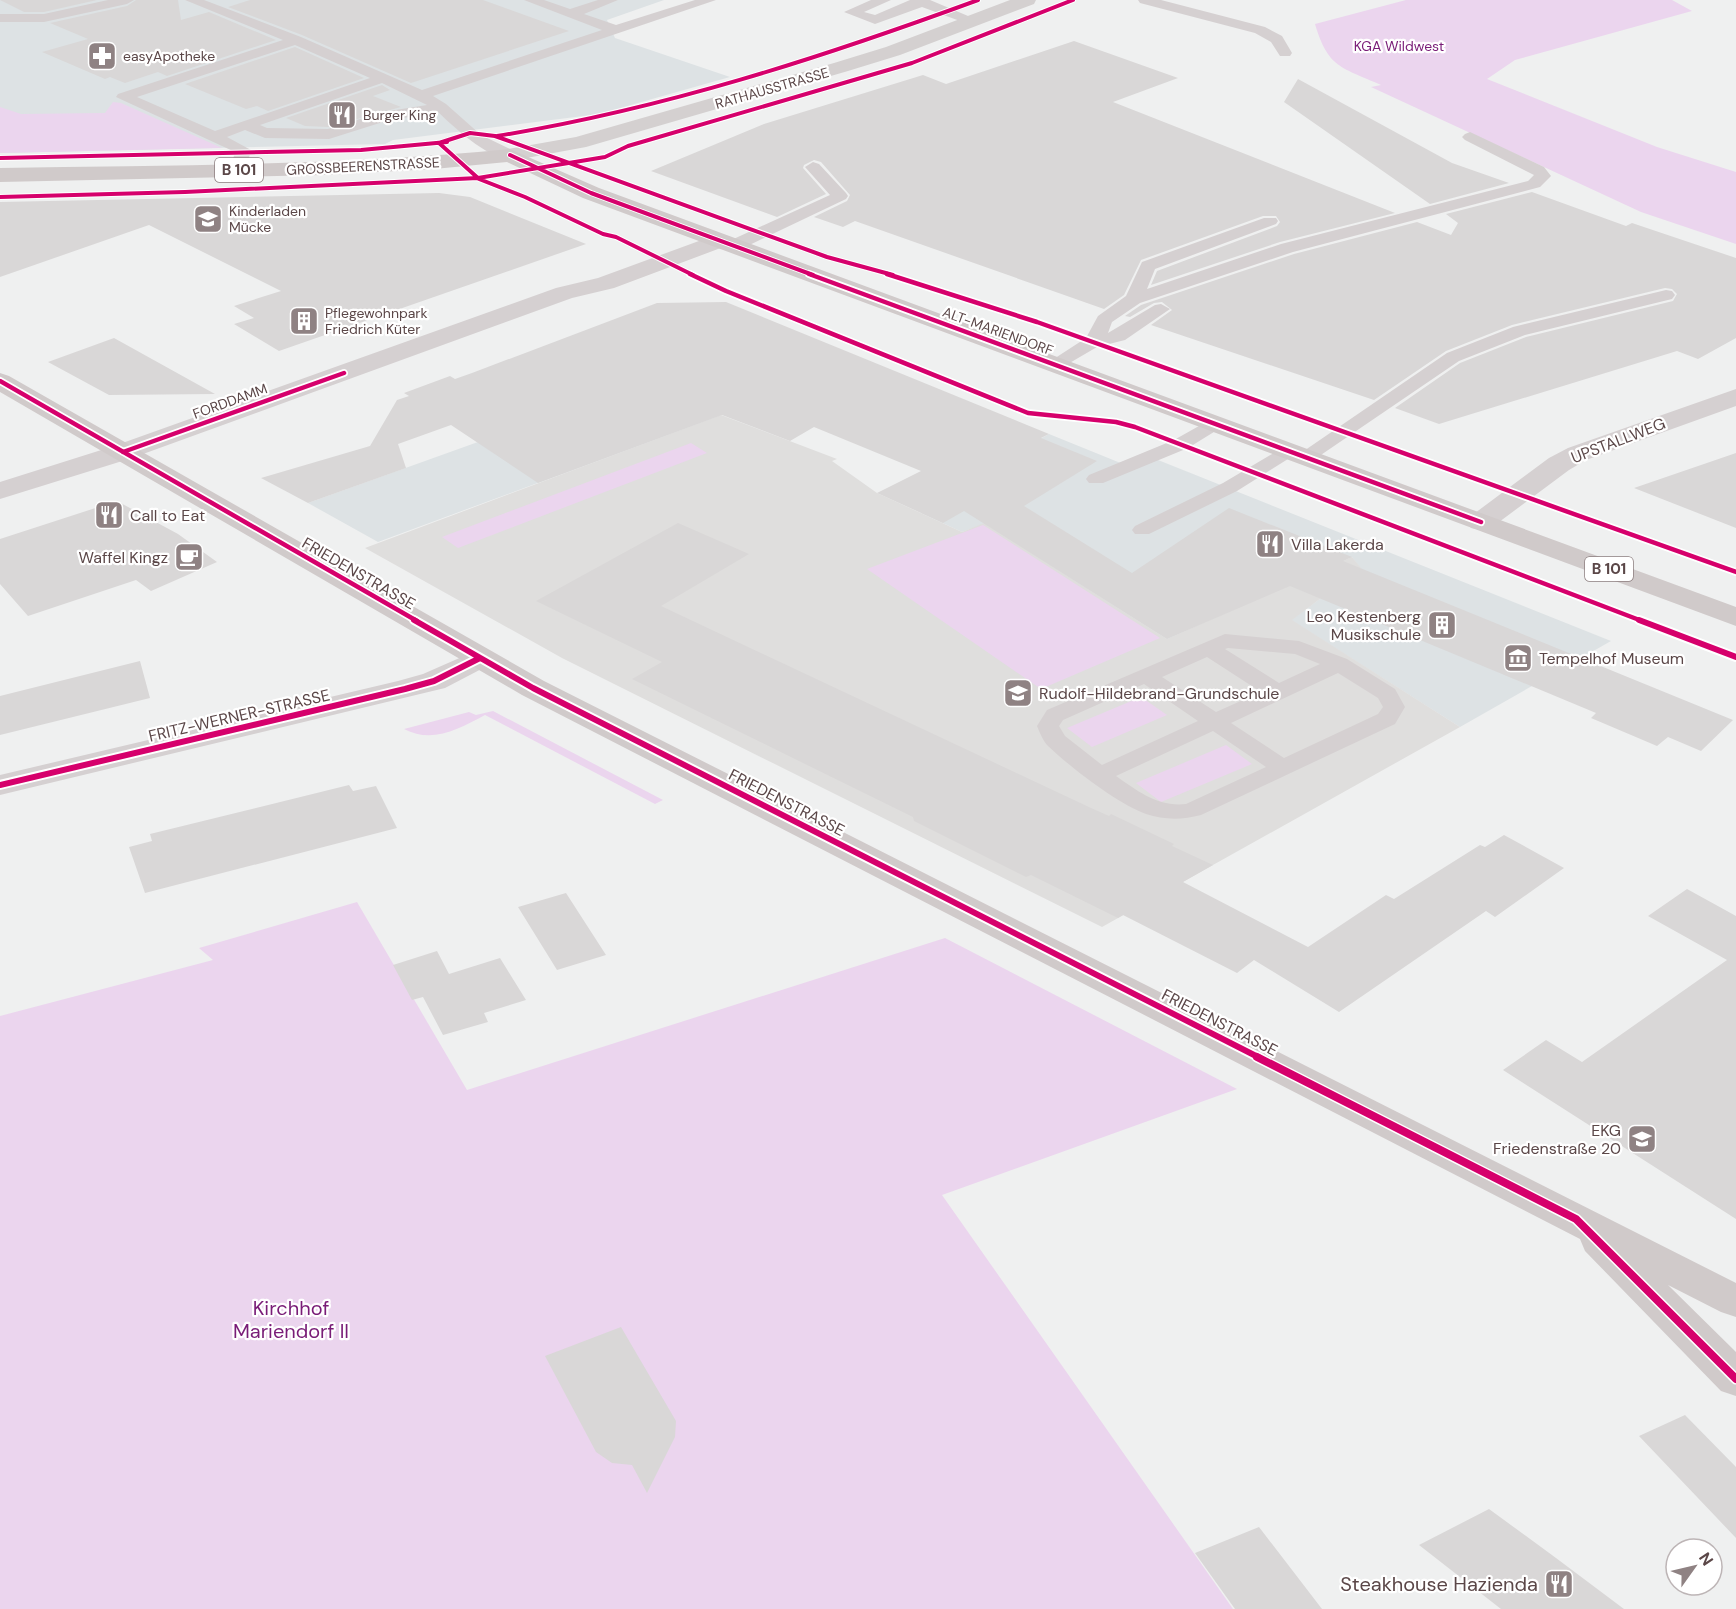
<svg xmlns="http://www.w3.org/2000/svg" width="1736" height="1609" viewBox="0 0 1736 1609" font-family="'DM Sans',sans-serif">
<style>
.commercial{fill:#dde2e4}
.education{fill:#dfdedd}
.green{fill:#ebd5ee}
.building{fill:#d9d7d7}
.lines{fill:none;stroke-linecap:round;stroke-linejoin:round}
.lane{fill:#d5d0d1;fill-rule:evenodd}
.street{fill:#d5d0d1;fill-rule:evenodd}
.secondary{fill:#d4d0d0;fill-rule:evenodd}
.primary{fill:#d0caca;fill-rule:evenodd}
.cycleway-far3-casing{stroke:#fff;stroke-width:6}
.cycleway-far2-casing{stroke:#fff;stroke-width:8}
.cycleway-far1-casing{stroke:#fff;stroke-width:10}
.cycleway-casing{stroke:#fff;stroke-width:11}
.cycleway-far3{stroke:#d6006c;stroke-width:4}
.cycleway-far2{stroke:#d6006c;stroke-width:4.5}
.cycleway-far1{stroke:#d6006c;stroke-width:6}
.cycleway{stroke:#d6006c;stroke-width:8}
.labels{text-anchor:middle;stroke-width:4.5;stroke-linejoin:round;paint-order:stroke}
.far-park-label{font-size:14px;fill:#791c77;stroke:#fff}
.far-poi-label{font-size:14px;fill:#5b4748;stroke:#fff;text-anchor:start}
.far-street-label{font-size:14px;fill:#5b4748;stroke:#fff}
.shield{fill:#fff;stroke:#8c7e7f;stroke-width:1.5}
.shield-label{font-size:15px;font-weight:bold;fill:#5b4748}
.street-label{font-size:16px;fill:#5b4748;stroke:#fff}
.poi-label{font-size:16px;fill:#5b4748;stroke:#fff;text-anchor:start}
.near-park-label{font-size:20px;fill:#791c77;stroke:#fff}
.near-poi-label{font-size:20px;fill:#5b4748;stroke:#fff;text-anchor:end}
</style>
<rect width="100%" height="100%" fill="#eff0f0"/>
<!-- commercial -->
<path class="commercial" d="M0,0h664l-57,20 8,18 115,39 -131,37 -206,26 -8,4 -385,9z
M665,375l67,36 -354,131 -70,-39z
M1049,434l74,30 25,-8 463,185 -151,86 -169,-107 70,-51 -9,-12 -185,82 -183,-115 -22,8 -41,-19 50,-36z"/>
<!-- education -->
<path class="education" d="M721,415l116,44 -5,2 45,32 85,39 22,-9 183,116 185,-82 9,11 -69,52 168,107 -358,200 -540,-269 -197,-110z"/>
<!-- green -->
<path class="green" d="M1406,0h266l20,11 -177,49 -28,19 170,68 79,25v72l-95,-32 -270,-125 10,-2c-40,-18 -53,-17 -66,-61z
M113,102l8,1 101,45 -222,5v-46l21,7 84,-1z
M691,443l16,10 -249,95 -16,-11z
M983,525l177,113 -119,51 -174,-120z
M1141,697l26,18 -75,32 -25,-19z
M493,711l170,89 -8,4 -170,-89c-26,14 -53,29 -81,14l65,-17 7,3z
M1226,745l26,19 -91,38 -25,-19z
M357,902l110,188 478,-152 292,151 -295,106 291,414h-1233v-593l213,-56 -14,-12z"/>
<!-- building -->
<path class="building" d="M0,0h97l-53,12h-20z
M136,0h42l3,20 28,-8 67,28 -109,36 -9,-4 -33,11 -15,-6 -5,2 -63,-27 46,-13 -38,-16 77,-17z
M250,0h233l86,31 -158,52 -109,-48 -74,-28z
M1074,41l104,37 -65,24 282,111 -115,29 -129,43 6,-14 120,-45 3,-4 -4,-6h-13l-122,44 -17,35 -20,14 -249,-88 -12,6 -29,-10 33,-16 3,-6 -29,-33 -7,-2 -10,5 -1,3 23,26 -49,23 -126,-46 113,-47 159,-49 23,9z
M295,47l69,31 -96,33 -11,-5 -11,3 -61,-25z
M1298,79l154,84 57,20 -79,21 -146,-102z
M382,85l8,5 -17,6 28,11 -73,20 -23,-1 -19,-8z
M1532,192l94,34 6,-3 104,35v80l-38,21 -21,-8 -238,73 -44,-16 65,-45 66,-26 147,-36 4,-7 -5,-5 -7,-1 -153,37 -66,26 -72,49 -223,-75 21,-15 -10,-8 -8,1 -24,14 -5,-1 16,-11 153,-51 123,-32 34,13 7,-12 -12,-9z
M439,193l31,4 116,47 -307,107 -45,-27 20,-6 -20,-12 47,-15 -132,-66 -149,52v-75z
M726,302l323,132 -8,4 56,23 -73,45 108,67 97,-65 123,49 -9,4 390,159 -32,31 -33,-14 -11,9 -66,-28 5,-5 -306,-127 -123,53 -203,-128 -21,12 -66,-30 44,-22 -107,-44 -24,14 -68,-26 -184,68 -87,-58 -53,19 8,24 -98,35 -47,-25 109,-32 27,-46 12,-4 -5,-3 46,-17 5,3 17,-6 185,-70z
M114,338l101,56 -106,1 -61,-33z
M1736,453v75l-102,-40z
M117,501l61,33 39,28 -66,29 -15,-11 -108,36 -28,-32v-45z
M678,523l71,31 -88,52 430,202 18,8 2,-2 63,30 -2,2 41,19 -30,17 125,65 78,-52 8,4 86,-54 5,2 19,-12 60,33 -69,49 -9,-6 -147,101 -85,-52 -17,13 -114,-58 -5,3 -87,-43 -5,2 -112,-56 -1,-4 -281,-138 30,-17 -126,-61z
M140,661l10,37 -150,37v-39z
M349,785l4,6 23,-5 21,42 -252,65 -16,-46 23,-6 -2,-7z
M1687,889l49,27v303l-233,-149 43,-30 36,22 145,-102 -79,-44z
M566,893l40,62 -49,15 -39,-63z
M437,951l12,23 51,-16 26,42 -42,13 4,9 -45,13 -20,-38 -11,3 -19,-35z
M621,1327l55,94 -1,16 -28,56 -15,-28 -20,-2 -16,-11 -51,-96z
M1685,1415l51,52v71l-97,-102z
M1489,1509l67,49 68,51h-123l-82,-64z
M1259,1527l63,82h-87l-40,-56z"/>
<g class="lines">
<!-- lane -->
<path class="lane" d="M108,0h26l-7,4 -83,18h-44v-8h44z
M185,0h19l97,37 121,53 180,-60 -78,-30h20l26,9 28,-9h20l-34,14 32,11 79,-25h21l-283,96 13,8 35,31 35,17 2,3 -2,3c-24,6 -62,-31 -78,-46l-52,9 -57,18 -64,-1 -20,-8 -18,7 24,13 -5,20 -8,5 -8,-5 5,-18 -119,-55 2,-3 165,-54zM295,45l75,33 -155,53 -78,-34zM382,83l45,22 -44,7 -55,17 -61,-1 -7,-3z
M871,0h20l-27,12 11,3 35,-15h20l50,21 -7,4 -5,-1 -46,-17 -47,17 -31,-12z
M1138,0h23l104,27 17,9 10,17 -2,3h-10l-9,-14 -16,-9 -115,-30z
M1470,132l74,35 7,9 -11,11 -247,65 -153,51 -28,19 -4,11 47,-28 6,-1 9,5 -45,31 -28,7 -36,21 -6,1 -9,-5 40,-26 12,-22 28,-20 16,-34 122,-44h12l2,3 -2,3 -121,45 -8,20 134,-45 247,-63 6,-6 -69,-35 -3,-3 3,-3z
M813,162l6,2 27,29 2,3 -2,3 -107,51h-12l-2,-4 2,-4 103,-47 -25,-28z
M1666,290l6,1 3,4 -3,4 -147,36 -66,26 -147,100 -7,2 -10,-6 152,-104 66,-26z
M1215,417l7,2 3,4 -3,4 -34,21 -85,35h-14l-3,-4 3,-4 85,-35z
M1289,444l10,6 -3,4 -59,37 -88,43h-14l-3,-4 3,-4 88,-43z
M1225,634l74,7 48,18 48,30 10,18 -10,17 -194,91c-19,5 -37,5 -55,-1 -28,-10 -76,-47 -98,-68 -5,-5 -8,-13 -11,-20l10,-16zM1228,648l67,6 25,10 -41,19 -54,-34zM1207,657l54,35 -45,20 -54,-35zM1338,673l40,25 5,9 -5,7 -94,44 -53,-35zM1144,684l54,37 -96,44 -37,-29 -6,-10 4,-6zM1213,731l53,36 -80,37c-28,3 -47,-12 -70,-28z"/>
<!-- street -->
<path class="street" d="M718,234l8,2 3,5 -3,5 -112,42 -42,10 -440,160 -132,41v-17l114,-36 442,-158 42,-10z
M1736,389v17l-150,54 -17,10 -78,58 -10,2 -10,-2 -4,-6 4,-6 78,-58 19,-10z
M480,649l11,3 4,6 -4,6 -46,24 -445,107v-20l398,-94 25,-7z"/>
<!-- secondary -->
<path class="secondary" d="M1010,0h26l-2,4 -134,51 -52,16 -262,76 -76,14 -8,-1 -3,-5 3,-5 74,-13 258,-74 52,-16z"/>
<!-- primary -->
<path class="primary" d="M510,149l89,39 1137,419v19l-1153,-428 -76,-36 -73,7 -111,6 -323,7v-14c170,-3 341,-2 510,-19z
M0,373l9,3 535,305 1192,602v34l-15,-5 -53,-27 68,67v44l-15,-5 -136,-140 -5,-12 -1058,-544 -522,-303z"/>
<!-- cycleway-far3 casing -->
<g class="cycleway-far3-casing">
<path id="cycleway-far3" d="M497,136c166,-27 323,-78 481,-136
M510,155l81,38 222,82
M0,158l361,-8 86,-8
M0,197l185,-5 293,-14 127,-21 23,-11 284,-83 161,-63
M693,275l-77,-38 -13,-3 -78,-37 -46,-18 -40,-36 31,-10 25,3 332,121 66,18"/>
</g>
<!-- cycleway-far2 casing -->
<g class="cycleway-far2-casing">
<path id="cycleway-far2" d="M690,274l36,17 302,122 88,9 19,5 507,194
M809,274l672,248
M887,274l150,48 699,250
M0,381l417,240
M123,452l221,-79"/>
</g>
<!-- cycleway-far1 casing -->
<g class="cycleway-far1-casing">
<path id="cycleway-far1" d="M414,620l119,68 727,370
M1639,620l97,37
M0,785l405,-96 29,-8 46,-23"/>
</g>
<!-- cycleway casing -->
<g class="cycleway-casing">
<path id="cycleway" d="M1257,1057l319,162 160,160"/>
</g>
<!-- cycleway-far3 -->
<use href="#cycleway-far3" class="cycleway-far3"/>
<!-- cycleway-far2 -->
<use href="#cycleway-far2" class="cycleway-far2"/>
<!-- cycleway-far1 -->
<use href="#cycleway-far1" class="cycleway-far1"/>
<!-- cycleway -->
<use href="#cycleway" class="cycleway"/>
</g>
<!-- icons -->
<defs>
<g id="pharmacy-square" transform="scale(1.5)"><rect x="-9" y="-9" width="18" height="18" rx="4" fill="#8f8283" stroke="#fff"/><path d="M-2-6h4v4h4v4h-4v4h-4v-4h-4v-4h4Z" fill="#fff"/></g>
<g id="restaurant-square" transform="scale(1.5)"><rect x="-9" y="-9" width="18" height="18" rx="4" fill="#8f8283" stroke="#fff"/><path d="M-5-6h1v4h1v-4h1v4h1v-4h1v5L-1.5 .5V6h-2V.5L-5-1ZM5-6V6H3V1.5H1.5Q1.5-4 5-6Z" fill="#fff"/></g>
<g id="school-square" transform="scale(1.5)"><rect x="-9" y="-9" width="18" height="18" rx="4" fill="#8f8283" stroke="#fff"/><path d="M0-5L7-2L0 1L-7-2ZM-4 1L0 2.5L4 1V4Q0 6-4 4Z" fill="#fff"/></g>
<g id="building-square" transform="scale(1.5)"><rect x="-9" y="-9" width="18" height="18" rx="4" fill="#8f8283" stroke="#fff"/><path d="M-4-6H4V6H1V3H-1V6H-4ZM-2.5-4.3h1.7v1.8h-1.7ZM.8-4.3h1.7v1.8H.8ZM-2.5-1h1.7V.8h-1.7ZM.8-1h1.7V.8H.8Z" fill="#fff"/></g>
<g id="cafe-square" transform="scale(1.5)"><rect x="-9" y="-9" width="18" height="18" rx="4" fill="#8f8283" stroke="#fff"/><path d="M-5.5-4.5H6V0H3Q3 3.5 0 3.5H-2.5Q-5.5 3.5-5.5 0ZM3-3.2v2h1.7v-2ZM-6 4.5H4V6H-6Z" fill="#fff"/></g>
<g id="museum-square" transform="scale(1.5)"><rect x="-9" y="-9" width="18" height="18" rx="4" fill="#8f8283" stroke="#fff"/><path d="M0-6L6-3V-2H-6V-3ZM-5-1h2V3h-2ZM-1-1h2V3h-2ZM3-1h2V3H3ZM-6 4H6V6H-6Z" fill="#fff"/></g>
</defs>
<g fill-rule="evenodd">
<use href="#pharmacy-square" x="102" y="56"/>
<use href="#restaurant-square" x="342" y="115"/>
<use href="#school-square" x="208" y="219"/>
<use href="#building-square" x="304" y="321"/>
<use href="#restaurant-square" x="109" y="515"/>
<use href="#restaurant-square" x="1270" y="544"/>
<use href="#cafe-square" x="189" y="557"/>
<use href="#building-square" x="1442" y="625"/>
<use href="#museum-square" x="1518" y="658"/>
<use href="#school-square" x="1018" y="693"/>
<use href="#school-square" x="1642" y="1139"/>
<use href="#restaurant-square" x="1559" y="1584"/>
</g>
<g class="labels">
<!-- far-park labels -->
<g class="far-park-label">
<text x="1399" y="51">KGA Wildwest</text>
</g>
<!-- far-poi labels -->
<g class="far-poi-label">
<text x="123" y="61">easyApotheke</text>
<text x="363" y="120">Burger King</text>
<text x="229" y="216">Kinderladen<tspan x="229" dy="16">Mücke</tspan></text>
<text x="325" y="318">Pflegewohnpark<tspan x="325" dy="16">Friedrich Küter</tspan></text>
</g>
<!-- far-street labels -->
<g class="far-street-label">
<text transform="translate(772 88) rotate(-16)" y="5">RATHAUSSTRASSE</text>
<text transform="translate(363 166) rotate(-3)" y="5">GROSSBEERENSTRASSE</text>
<text transform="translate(998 331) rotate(20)" y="5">ALT-MARIENDORF</text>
<text transform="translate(230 401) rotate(-20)" y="5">FORDDAMM</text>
</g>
<!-- shield labels -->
<g class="shield">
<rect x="215" y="158" width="48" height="24" rx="4.5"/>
<rect x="1585" y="557" width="48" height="24" rx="4.5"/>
</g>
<g class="shield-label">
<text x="239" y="175">B 101</text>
<text x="1609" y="574">B 101</text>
</g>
<!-- street labels -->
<g class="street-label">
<text transform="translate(1618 440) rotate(-21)" y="6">UPSTALLWEG</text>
<text transform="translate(359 573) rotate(30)" y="6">FRIEDENSTRASSE</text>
<text transform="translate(239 715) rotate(-13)" y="6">FRITZ-WERNER-STRASSE</text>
<text transform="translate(787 802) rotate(27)" y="6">FRIEDENSTRASSE</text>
<text transform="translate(1220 1022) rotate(27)" y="6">FRIEDENSTRASSE</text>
</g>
<!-- poi labels -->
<g class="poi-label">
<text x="130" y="521">Call to Eat</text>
<text x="1291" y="550">Villa Lakerda</text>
<text x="168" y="563" text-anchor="end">Waffel Kingz</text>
<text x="1421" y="622" text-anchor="end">Leo Kestenberg<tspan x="1421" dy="18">Musikschule</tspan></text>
<text x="1539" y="664">Tempelhof Museum</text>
<text x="1039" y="699">Rudolf-Hildebrand-Grundschule</text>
<text x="1621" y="1136" text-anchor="end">EKG<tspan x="1621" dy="18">Friedenstraße 20</tspan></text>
</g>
<!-- near-park labels -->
<g class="near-park-label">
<text x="291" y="1315">Kirchhof<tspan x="291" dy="23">Mariendorf II</tspan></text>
</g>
<!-- near-poi labels -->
<g class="near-poi-label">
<text x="1538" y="1591">Steakhouse Hazienda</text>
</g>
</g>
<!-- north arrow -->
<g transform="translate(1694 1567) rotate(56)"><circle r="28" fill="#ffffff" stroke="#bdb5b6" stroke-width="1.5"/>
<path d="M0-4.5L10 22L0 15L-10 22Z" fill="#8f8283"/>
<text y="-9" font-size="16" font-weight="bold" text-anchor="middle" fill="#5b4748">N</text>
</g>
</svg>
